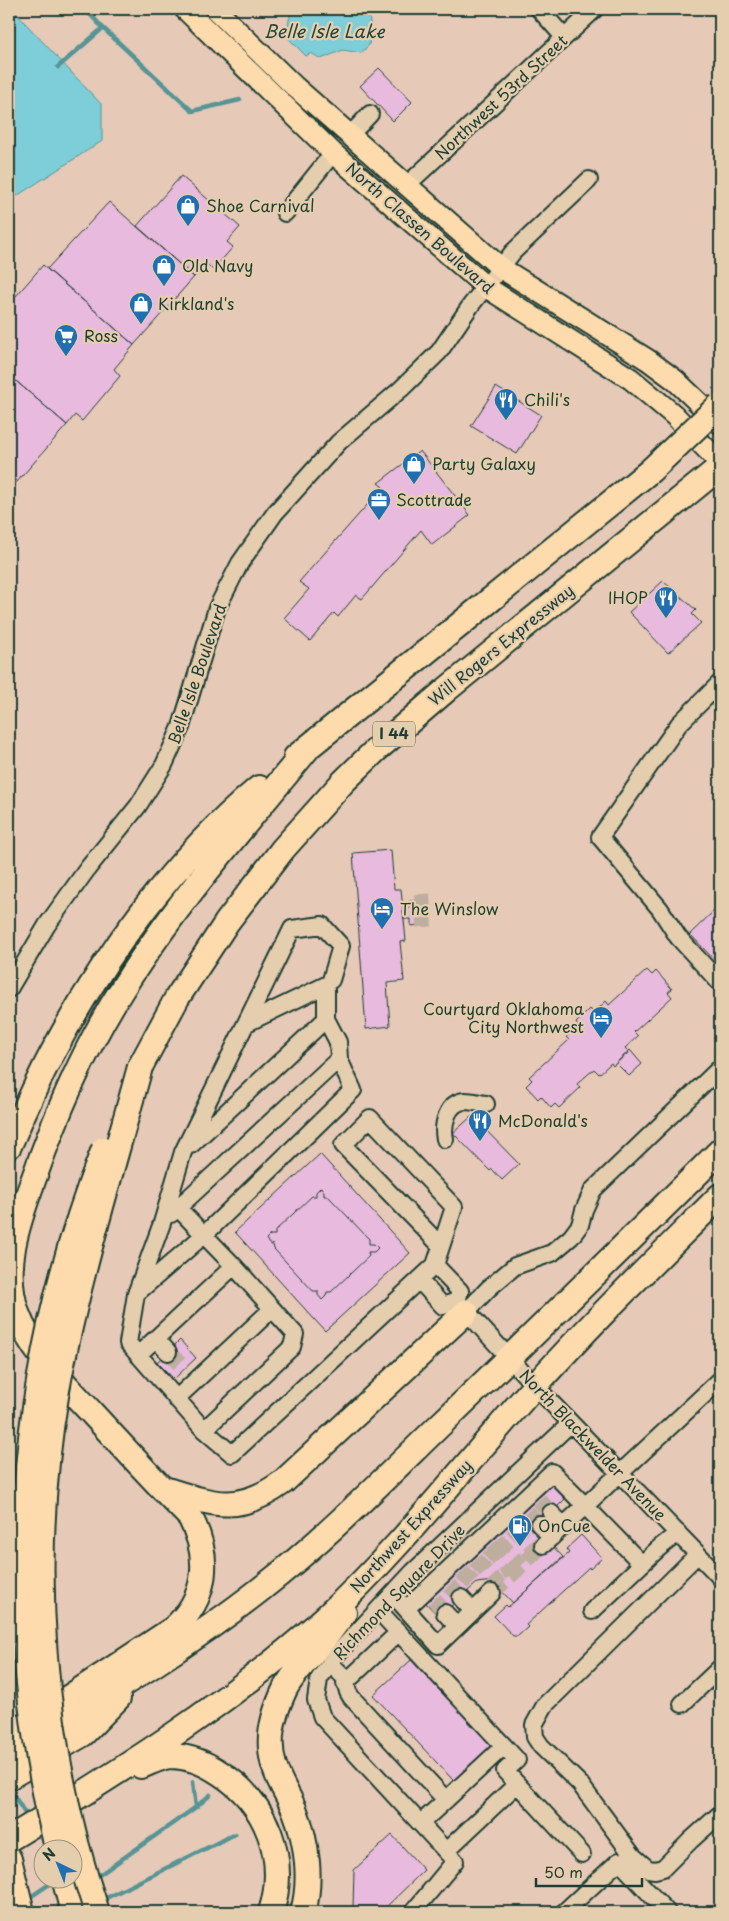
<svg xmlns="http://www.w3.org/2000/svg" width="729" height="1921" viewBox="0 0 729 1921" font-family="'Playpen Sans',sans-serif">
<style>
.water{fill:#7dced8;stroke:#579496}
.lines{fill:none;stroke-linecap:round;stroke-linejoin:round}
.stream{stroke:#579496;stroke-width:4.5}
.building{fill:#e8badd;stroke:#1f3d34}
.minor-tunnel{stroke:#beae9d;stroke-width:16;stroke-dasharray:16 8;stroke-linecap:butt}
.minor-casing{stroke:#1f3d34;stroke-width:20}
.major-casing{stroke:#1f3d34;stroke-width:24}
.highway-casing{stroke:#1f3d34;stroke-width:28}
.minor{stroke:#e5ceae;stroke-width:16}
.major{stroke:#fedbac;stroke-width:20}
.highway{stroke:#fedbac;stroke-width:24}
.highway-bridge-casing{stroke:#1f3d34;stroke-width:28;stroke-linecap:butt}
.highway-bridge{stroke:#fedbac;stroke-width:24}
.labels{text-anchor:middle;stroke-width:4.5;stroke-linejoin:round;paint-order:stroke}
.shield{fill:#e5ceae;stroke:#5a6859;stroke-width:1}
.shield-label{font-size:15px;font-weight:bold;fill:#1f3d34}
.street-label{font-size:16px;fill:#1f3d34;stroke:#e5ceae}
.poi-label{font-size:16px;fill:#1f3d34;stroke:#e5ceae;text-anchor:start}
.water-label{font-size:18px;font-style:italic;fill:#24443c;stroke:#e5ceae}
</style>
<rect width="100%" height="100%" fill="#e6cab7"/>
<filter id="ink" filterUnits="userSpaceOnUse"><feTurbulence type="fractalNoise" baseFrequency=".02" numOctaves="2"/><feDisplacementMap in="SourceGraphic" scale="10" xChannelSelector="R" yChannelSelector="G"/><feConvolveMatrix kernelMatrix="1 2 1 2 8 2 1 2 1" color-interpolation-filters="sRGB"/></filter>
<g filter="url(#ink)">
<!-- water -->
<path class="water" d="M9,9h3l90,96v36l-93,60z
M293,9h74l4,17 -2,19 -8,8 -18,-3 -22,9 -10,-6 -5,3 -21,-21 5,-3c-3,-9 -1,-15 3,-23z"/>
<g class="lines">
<!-- stream -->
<path class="stream" d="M103,28l89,83 48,-11
M58,67l45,-39 -18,-19
M193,1782l3,25
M9,1788l19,30
M37,1831l9,14
M95,1878l101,-71 14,-12
M26,1900l31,-21
M100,1901l135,-67"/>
</g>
<!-- building -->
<path class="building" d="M379,68l33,34 -19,19 -33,-35z
M181,176l59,51 -13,15 6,5 -20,23 -6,-6 -13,13 -57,-51z
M109,202l85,75 -60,68 -87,-76z
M43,265l91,80 -20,24 6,7 -38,45 -7,-6 -8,10 -58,-50v-71z
M9,375l58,50 -58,66z
M496,387l45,28 -24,39 -46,-28z
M420,451l50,64 -38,30 -11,-15 -59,69 -6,-4 -18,22 -4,-4 -24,28 -26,-23 25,-29 -10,-7 84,-95 -5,-4z
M663,581l33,29 -4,4 9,9 -33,30 -39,-41z
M391,850l3,39h7l5,52 -6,1 4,39 -17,2 3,43 -24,3 -13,-176z
M428,899l2,25 -19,2v-7h-7l-1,-12h7v-6z
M720,905v61l-30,-32z
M647,970l5,5 4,-4 16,18 -4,3 4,5 -38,35 4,4 -13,12 4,4 -16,14 -2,-3 -12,11 -5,-5 -17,15 3,4 -21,20 -4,-4 -4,4 -10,-12 -3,3 -12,-13 6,-6 -3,-3 40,-37 -3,-3 12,-11 -2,-3 14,-14 4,4 12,-12 3,4z
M630,1050l12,14 -13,12 -13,-13z
M472,1116l47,48 -17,16 -10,-11 -2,2 -37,-38z
M320,1154l90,99 -85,78 -90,-99z
M321,1187l3,5v4h4l41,43v5h5l4,4 -4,4h-6l1,4 -38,36h-4l-1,4 -4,4 -4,-5v-4h-5l-39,-42 -1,-4 -4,-1 -3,-5 4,-4h5v-4l37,-35h4v-4z
M180,1340l16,18 -22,21 -17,-17z
M554,1483l14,13 -23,23 -2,17 20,21 -50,46 -21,-22 -15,2 -38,34 -13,-14z
M581,1535l21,23 -12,11 -1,-2 -63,58 2,2 -10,9h-5l-19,-20 12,-11 2,2 61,-54 -3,-4z
M411,1660l81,86 -38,35 -81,-86z
M392,1835l32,35 -43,42h-24l-4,-4 1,-38z"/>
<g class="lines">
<!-- minor-tunnel -->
<path class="minor-tunnel" d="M422,894l2,33
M168,1352l17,17
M539,1500l12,13
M527,1512l12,12
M512,1526l24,25
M497,1540l24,26
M488,1548l24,26
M475,1560l25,26
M462,1572l16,16
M449,1585l12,13
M492,1593l51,-48
M434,1599l11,14"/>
<!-- minor casing -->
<g class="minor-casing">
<path id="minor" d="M539,9l25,28
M350,135l20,-21
M407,185l188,-176
M285,213l48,-60
M720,683l-41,41 -79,113 60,72 18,28 42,46
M331,980l10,-34 -19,-21 -30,4 -109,223 -21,71 -26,71 -8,49 76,87 28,24 203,-189 19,-58 -84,-89 -27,27 98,101
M9,989l38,-64 41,-57 50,-62 26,-41 17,-38 36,-119 23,-45 35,-50 64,-71 62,-53 38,-37 32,-47 42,-53 76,-72
M247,1023l79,-38v34
M445,1139c-3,-14 2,-37 20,-38 7,0 14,2 21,3
M178,1208l26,27 149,-145 -14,-31 -1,-17 -12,-23 -135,126
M171,1214l168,-155
M419,1280l24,26 14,-5 3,-10 -25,-26
M138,1292l66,-57 30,31
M457,1301l78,85 185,191
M466,1312l23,-24 26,-22 37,-13 19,-16 9,-12 4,-15 9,-20 127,-122
M156,1339l12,13
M138,1355l96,-89 61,68 -3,13 -88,83
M176,1399l96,-90
M551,1513l13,13
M539,1524l13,13
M543,1545l177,-165
M698,1554l-153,151 -11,20 1,12 6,9 39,38 53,72 15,13 7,1 8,-2 28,-28 29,-26
M461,1598l12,13
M399,1601l39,44 54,-52
M406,1609l146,-137 90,92
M378,1610l139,150 -12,11 77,83
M592,1611l67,-63 19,-15
M445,1613l12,13
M330,1663l14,14 4,15 3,5 95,103
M345,1683l54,-51
M682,1704l38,-36
M421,1823l83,-77
M446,1851l71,-67
M413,1912l42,-51 -133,-144 -6,-17 3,-21 17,-24 77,-83 158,-149
M564,1912l55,-51 48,51"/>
</g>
<!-- major casing -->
<g class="major-casing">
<path id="major" d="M185,9l148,144 153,134 145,92 43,36 46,48
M215,9l79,77 207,182 147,92 27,20 45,43"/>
</g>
<!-- highway casing -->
<g class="highway-casing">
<path id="highway" d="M296,757l193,-156
M140,1067l37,-69 50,-76 56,-73 60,-67 33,-32 70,-60 274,-223
M9,1146c14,-32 28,-65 45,-96 51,-96 121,-192 205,-262
M164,1489c49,15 74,26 119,-7l183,-170
M9,1734l53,-32 111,-73c35,-31 38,-72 17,-112 -34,-34 -66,-69 -99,-105 -26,-28 -61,-62 -74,-99 -16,-46 1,-91 17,-135 23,-66 52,-133 90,-192 54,-85 121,-161 184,-238
M9,1754c85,-52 173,-103 252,-165 64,-50 121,-108 180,-165 94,-90 187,-182 279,-273
M141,1766c8,-3 19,-9 29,-10 18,0 35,7 50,17 47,30 68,85 51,139
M9,1777l74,-43 35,-36
M9,1839c109,-66 221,-136 317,-222 76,-70 139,-153 208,-230 59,-66 123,-128 186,-191
M9,1859l13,53
M64,1878l9,34
M303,1912c9,-32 4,-70 -8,-101 -9,-21 -23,-39 -24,-63 -2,-20 6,-42 14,-59 6,-12 17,-23 26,-34 11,-13 22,-27 33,-42"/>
</g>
<!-- minor -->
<use href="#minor" class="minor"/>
<!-- major -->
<use href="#major" class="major"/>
<!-- highway -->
<use href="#highway" class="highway"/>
<!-- highway-bridge casing -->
<g class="highway-bridge-casing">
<path id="highway-bridge" d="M489,601l161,-130 70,-66
M57,1848c-57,-236 -42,-473 47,-699
M97,1912c-56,-163 -70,-351 -40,-522 20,-109 54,-216 83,-323"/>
</g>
<!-- highway-bridge -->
<use href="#highway-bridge" class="highway-bridge"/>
</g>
</g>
<!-- icons -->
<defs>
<g id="shop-pin" transform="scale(1.25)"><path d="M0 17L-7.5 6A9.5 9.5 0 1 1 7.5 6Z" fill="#1f6fb2" stroke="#e5ceae"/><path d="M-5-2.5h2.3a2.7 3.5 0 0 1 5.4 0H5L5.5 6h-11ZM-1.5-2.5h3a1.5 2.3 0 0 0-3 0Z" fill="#fff"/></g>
<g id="supermarket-pin" transform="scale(1.25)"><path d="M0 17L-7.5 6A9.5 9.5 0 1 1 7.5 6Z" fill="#1f6fb2" stroke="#e5ceae"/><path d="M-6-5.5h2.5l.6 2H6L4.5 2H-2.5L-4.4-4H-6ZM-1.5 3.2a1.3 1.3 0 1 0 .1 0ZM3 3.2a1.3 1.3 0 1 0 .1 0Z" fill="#fff"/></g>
<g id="restaurant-pin" transform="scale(1.25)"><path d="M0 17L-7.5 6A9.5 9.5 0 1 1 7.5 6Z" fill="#1f6fb2" stroke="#e5ceae"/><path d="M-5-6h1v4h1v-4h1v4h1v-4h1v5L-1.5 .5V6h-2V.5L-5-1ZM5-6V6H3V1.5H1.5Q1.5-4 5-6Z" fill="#fff"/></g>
<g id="office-pin" transform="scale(1.25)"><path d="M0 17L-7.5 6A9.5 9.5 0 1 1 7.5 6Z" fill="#1f6fb2" stroke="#e5ceae"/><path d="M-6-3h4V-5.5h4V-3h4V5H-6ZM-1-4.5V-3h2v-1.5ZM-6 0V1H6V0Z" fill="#fff"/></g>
<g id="hotel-pin" transform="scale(1.25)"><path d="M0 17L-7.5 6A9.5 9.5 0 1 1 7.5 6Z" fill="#1f6fb2" stroke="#e5ceae"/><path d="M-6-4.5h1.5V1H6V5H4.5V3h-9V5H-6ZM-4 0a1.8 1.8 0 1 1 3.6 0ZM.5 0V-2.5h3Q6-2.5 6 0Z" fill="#fff"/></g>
<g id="fuel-pin" transform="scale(1.25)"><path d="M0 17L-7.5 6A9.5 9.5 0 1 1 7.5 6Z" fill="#1f6fb2" stroke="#e5ceae"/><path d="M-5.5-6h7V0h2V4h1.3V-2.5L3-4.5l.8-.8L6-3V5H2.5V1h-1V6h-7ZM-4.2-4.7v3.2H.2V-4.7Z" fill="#fff"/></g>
</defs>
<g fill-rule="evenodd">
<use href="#shop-pin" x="188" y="206"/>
<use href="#shop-pin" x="164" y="266"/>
<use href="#shop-pin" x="141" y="304"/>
<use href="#supermarket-pin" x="66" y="336"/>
<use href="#restaurant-pin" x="506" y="400"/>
<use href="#shop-pin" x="414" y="464"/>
<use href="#office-pin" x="379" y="500"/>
<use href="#restaurant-pin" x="666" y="598"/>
<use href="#hotel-pin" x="382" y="909"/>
<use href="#hotel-pin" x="601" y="1018"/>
<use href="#restaurant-pin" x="480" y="1121"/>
<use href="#fuel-pin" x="520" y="1526"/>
</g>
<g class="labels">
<!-- shield labels -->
<rect class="shield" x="373" y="721.5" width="42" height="25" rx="4"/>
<g class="shield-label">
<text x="394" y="739">I 44</text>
</g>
<!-- street labels -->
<g class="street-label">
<text transform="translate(501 97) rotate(-43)" y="6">Northwest 53rd Street</text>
<text transform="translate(420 228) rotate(41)" y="6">North Classen Boulevard</text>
<text transform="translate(501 645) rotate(-39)" y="6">Will Rogers Expressway</text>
<text transform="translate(197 674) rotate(-71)" y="6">Belle Isle Boulevard</text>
<text transform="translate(593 1445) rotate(46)" y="6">North Blackwelder Avenue</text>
<text transform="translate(411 1526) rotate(-48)" y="6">Northwest Expressway</text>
<text transform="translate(399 1592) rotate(-46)" y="6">Richmond Square Drive</text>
</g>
<!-- poi labels -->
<g class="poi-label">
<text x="206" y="212">Shoe Carnival</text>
<text x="182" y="272">Old Navy</text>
<text x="158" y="310">Kirkland's</text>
<text x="84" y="342">Ross</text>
<text x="524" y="406">Chili's</text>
<text x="432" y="470">Party Galaxy</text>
<text x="396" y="506">Scottrade</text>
<text x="648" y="604" text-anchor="end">IHOP</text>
<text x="400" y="915">The Winslow</text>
<text x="584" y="1015" text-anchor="end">Courtyard Oklahoma<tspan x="584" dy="18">City Northwest</tspan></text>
<text x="498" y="1127">McDonald's</text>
<text x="538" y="1532">OnCue</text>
</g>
<!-- water labels -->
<g class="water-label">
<text x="324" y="38">Belle Isle Lake</text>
</g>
</g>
<!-- margin -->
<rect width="729" height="1921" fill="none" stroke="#e5ceae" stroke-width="30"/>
<rect x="15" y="15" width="699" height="1891" fill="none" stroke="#1f3d34" stroke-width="2" filter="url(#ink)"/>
<!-- north arrow -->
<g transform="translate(58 1864) rotate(317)"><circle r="24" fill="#e5ceae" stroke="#96947d"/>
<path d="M0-4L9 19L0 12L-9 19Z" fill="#1f6fb2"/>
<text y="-8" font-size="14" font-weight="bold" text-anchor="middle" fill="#1f3d34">N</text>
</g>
<!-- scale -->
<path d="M536 1878v8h106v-8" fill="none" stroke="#1f3d34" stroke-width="2.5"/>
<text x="544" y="1878" font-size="15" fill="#1f3d34" stroke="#e5ceae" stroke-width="4" paint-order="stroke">50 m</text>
</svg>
